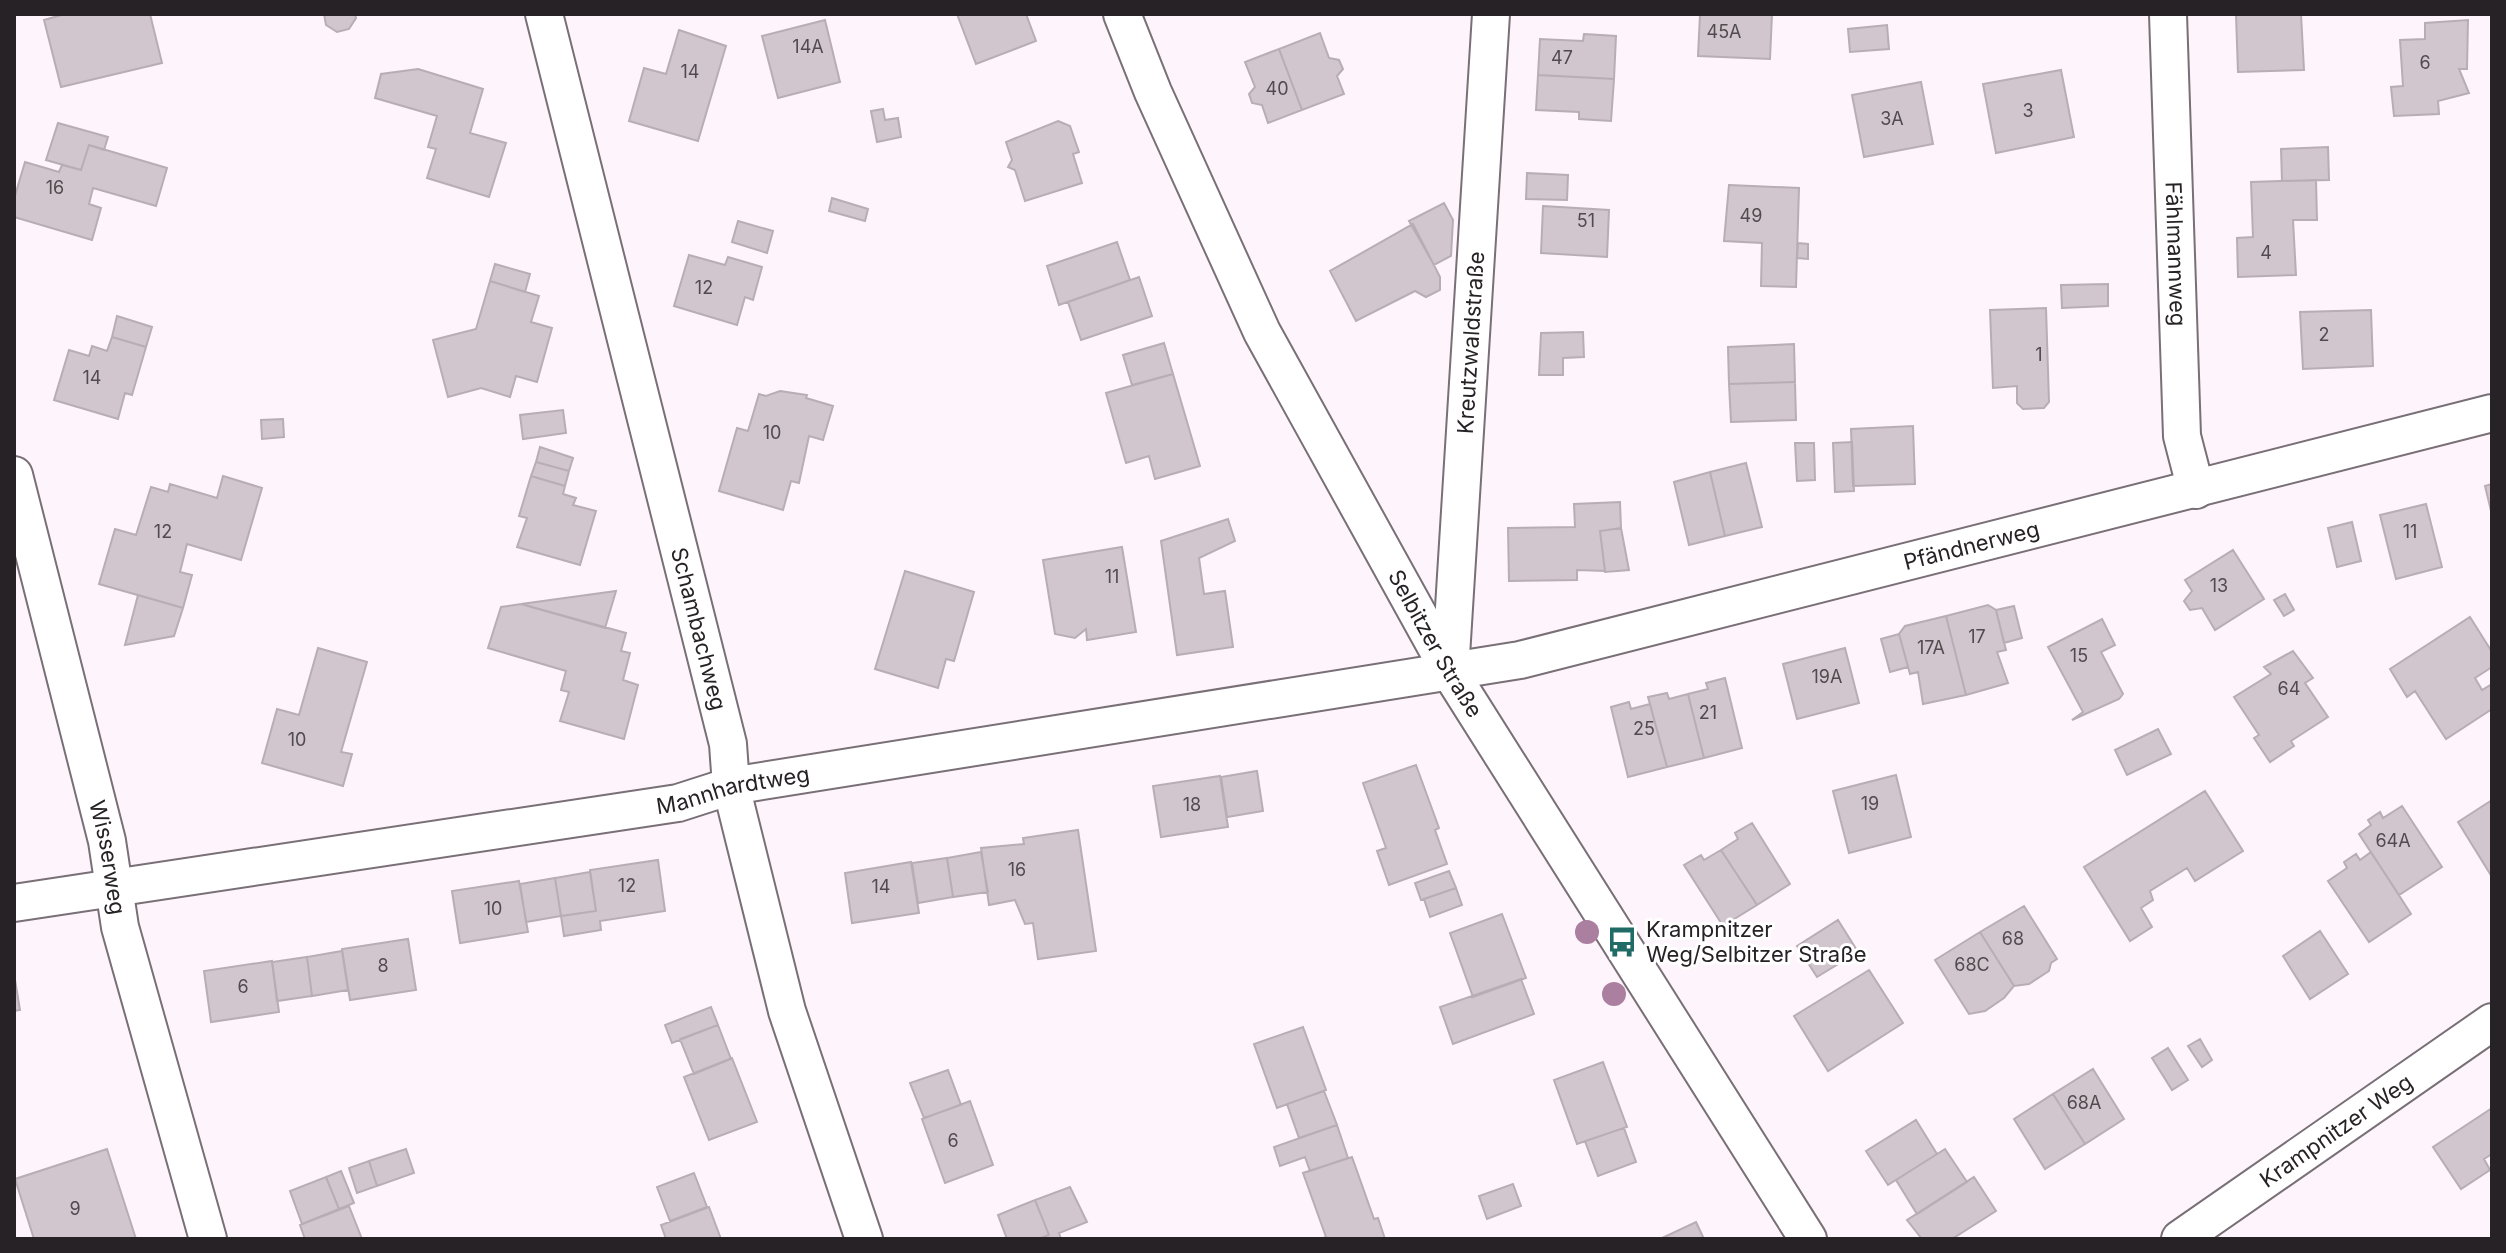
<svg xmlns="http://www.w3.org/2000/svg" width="2506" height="1253" viewBox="0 0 2506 1253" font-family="Inter,sans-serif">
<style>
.building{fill:#d1c6cd;stroke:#b9adb5;stroke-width:2}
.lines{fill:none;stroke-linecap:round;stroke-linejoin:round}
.street-casing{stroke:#796f76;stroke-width:40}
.street{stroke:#fff;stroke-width:36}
.tree{fill:#aa7fa0}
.labels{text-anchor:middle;stroke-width:6;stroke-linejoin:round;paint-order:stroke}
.number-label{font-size:18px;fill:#514b4f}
.street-label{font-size:22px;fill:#262225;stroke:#fff}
.poi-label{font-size:22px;fill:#262225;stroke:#fff;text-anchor:start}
</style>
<rect width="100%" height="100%" fill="#fef4fb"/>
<!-- building -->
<path class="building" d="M150,14l12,49 -101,24 -17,-67 21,-6z
M324,14h31l1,4 -7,11 -12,3 -11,-7z
M957,14h69l10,27 -60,23z
M1700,14h72l-2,45 -72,-3z
M2301,14l3,56 -66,2 -2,-57z
M825,20l15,62 -62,16 -16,-62z
M2468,20l-1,49h-8l10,24 -31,8 1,13 -45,2 -3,-29 12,-1 -3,-46 25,-1v-16z
M1887,25l2,24 -39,3 -2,-23z
M679,30l47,16 -28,95 -69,-20 15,-53 22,6z
M1320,33l9,25 10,2 4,9 -6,7 7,18 -42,16 -23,-61z
M1584,34l32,2 -2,43 -76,-4 2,-36 43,2z
M1279,49l23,61 -34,13 -6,-18 -10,-2 -3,-9 6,-7 -10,-25z
M418,69l65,20 -13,44 36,10 -17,54 -62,-19 9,-29 -8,-2 9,-31 -62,-18 6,-24z
M2061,70l13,67 -78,16 -13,-69z
M1538,75l76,4 -3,42 -32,-2v-7l-43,-2z
M1921,82l12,62 -69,13 -12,-62z
M883,109l2,11 13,-2 3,19 -24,5 -6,-31z
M1058,121l12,5 9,26 -6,2 9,29 -57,18 -10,-31 -7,-3 4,-7 -6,-18z
M58,123l50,14 -4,13 -15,-5 -8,25 -35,-10z
M89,145l78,23 -11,38 -63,-18 -4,16 12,4 -9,32 -78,-23v-18l11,-37 34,10 3,-7 19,5z
M2328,147l1,33 -47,1 -1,-32z
M1527,173l41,2 -1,25 -41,-1z
M2316,180l1,40h-24l3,55 -58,2 -1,-39 16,-1 -2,-55z
M1729,185l70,3 -3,99 -35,-1 1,-43 -38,-2z
M832,198l36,11 -3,12 -36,-10z
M1444,203l9,17 -2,36 -17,9 -25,-44z
M1543,206l66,4 -2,47 -66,-4z
M738,221l35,10 -6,22 -35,-11z
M1413,224l27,53v13l-14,7 -11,-6 -59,30 -26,-50z
M1117,242l13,38 -71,25 -12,-39z
M1798,243l10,1v15l-11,-1z
M689,255l36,10 3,-8 34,10 -9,33 -8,-3 -8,28 -63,-19z
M495,264l35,10 -5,18 -35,-11z
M1139,277l13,39 -71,24 -13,-38z
M490,281l49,15 -8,26 21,6 -15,54 -21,-6 -6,21 -29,-9 -33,9 -15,-57 43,-11z
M2108,284v22l-46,2 -1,-23z
M2046,308l3,94 -5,6 -21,1 -6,-6v-17l-24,2 -3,-78z
M2371,310l2,56 -70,3 -3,-57z
M117,316l35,11 -6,20 -34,-10z
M1583,332l1,25 -21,1v17h-24l2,-42z
M112,337l34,10 -14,48 -7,-2 -7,26 -64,-19 15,-50 20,6 3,-10 15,5z
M1164,343l9,31 -41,11 -9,-30z
M1794,344l1,38 -66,2 -1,-37z
M1173,374l27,92 -45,13 -6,-23 -23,7 -20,-70z
M1795,382l1,38 -65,2 -2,-38z
M780,391l27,4 -1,3 27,8 -10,34 -14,-4 -10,47 -8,-2 -8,29 -64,-19 18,-63 11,3 11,-37 7,2z
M563,410l3,23 -43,6 -3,-24z
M283,419l1,18 -22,2 -1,-19z
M1913,426l2,58 -62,2 -2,-57z
M1852,442l2,49 -19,1 -2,-49z
M1795,443h19l1,37 -18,1z
M540,447l33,11 -4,13 -33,-9z
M536,462l33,9 -4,15 -34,-10z
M1746,463l16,64 -37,9 -15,-64z
M1710,472l15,64 -36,9 -15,-63z
M223,476l39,12 -21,72 -54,-16 -7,28 12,3 -9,33 -84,-24 16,-55 21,6 15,-48 17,5 2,-8 47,14z
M531,476l34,10 -2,8 13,4 -3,7 23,6 -16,54 -63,-18 10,-29 -8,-2z
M2492,484v31l-7,-29z
M1620,502l1,26 -21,3 5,40 -28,-1v10l-68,1 -1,-53 67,-1 -1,-23z
M2426,504l16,63 -46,12 -16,-64z
M1228,519l7,22 -36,17 5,36 21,-3 8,56 -56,8 -16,-114z
M2352,522l9,39 -24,6 -9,-39z
M1621,528l8,42 -24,2 -5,-41z
M1122,547l14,85 -49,8 -1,-11 -11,9 -20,-4 -12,-74z
M2233,550l31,49 -49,31 -13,-22 -12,2 -6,-9 8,-10 -7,-11z
M905,571l69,21 -20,69 -8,-2 -8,29 -63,-19z
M616,591l-11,37 -84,-24z
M2285,594l9,16 -10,6 -10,-16z
M138,595l45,13 -9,28 -49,9z
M521,604l105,29 -5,18 9,2 -7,27 15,5 -14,54 -64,-18 9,-29 -8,-2 5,-19 -78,-23 13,-41z
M1988,605l8,5 10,40 -9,2 11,31 -42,12 -20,-79z
M2014,606l8,32 -18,5 -8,-33z
M1946,616l20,79 -43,9 -5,-32 -8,2 -11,-40 6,-8z
M2470,617l22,35v15l-17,11 7,12 10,-6v25l-46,30 -31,-48 -8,6 -17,-28z
M2102,619l13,26 -14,7 22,42 -4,5 -47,21 11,-8 -35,-65z
M1899,634l9,33 -18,5 -9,-33z
M318,648l49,14 -26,90 11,2 -9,32 -81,-23 15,-54 22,6z
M1845,648l14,55 -62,16 -14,-55z
M2293,651l20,27 -8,5 23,34 -37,24 3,5 -24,16 -16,-24 5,-3 -25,-38 37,-23 -7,-7z
M1725,678l17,70 -38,10 -16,-64 20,-5 -2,-6z
M1667,693l2,6 19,-5 16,64 -37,9 -19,-70z
M1629,702l2,7 19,-5 17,63 -39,10 -17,-70z
M2158,729l13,25 -44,21 -12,-25z
M1416,765l23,63 -4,2 12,34 -58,21 -12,-34 9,-3 -23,-65z
M1257,771l6,40 -36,6 -6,-40z
M1896,775l15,62 -62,16 -16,-62z
M1220,776l8,51 -67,10 -8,-51z
M2205,791l38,60 -48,30 -8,-13 -37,23 3,9 -12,8 11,19 -22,14 -46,-74z
M2492,800v77l-34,-55z
M2402,806l40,61 -43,28 -40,-61 12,-9 -3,-5 12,-8 3,6z
M1752,823l38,61 -33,21 -36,-55 17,-11 -3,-6z
M1078,830l18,121 -58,8 -5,-36 -8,1 -10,-24 -26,5 -8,-57 43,-4 -1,-6z
M1721,850l36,55 -34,21 -39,-61 17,-10 3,5z
M981,852l7,40 -35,5 -6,-39z
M2371,852l40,62 -42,28 -41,-61 19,-13 -3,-6 12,-8 4,6z
M947,858l6,39 -35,6 -6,-40z
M658,860l7,51 -65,10 1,9 -37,6 -3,-20 35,-5 -6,-41z
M911,862l8,51 -67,10 -7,-50z
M1449,871l7,17 -35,12 -6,-17z
M590,872l6,39 -35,5 -6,-38z
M555,878l6,38 -35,6 -6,-38z
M519,881l9,51 -68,11 -8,-52z
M1456,888l6,17 -32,12 -6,-18z
M2024,906l33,53 -6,4 -2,8 -20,13 -15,2 -34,-54z
M1502,914l24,64 -53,19 -23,-64z
M1838,920l20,32 -41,25 -20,-31z
M2320,931l28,43 -38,25 -27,-43z
M1980,932l34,54 -10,12 -19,13 -16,3 -34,-54z
M408,939l8,51 -66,10 -8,-51z
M342,951l6,39 -36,6 -5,-39z
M307,957l5,39 -35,5 -5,-39z
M272,961l7,51 -68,10 -7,-51z
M1869,970l34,53 -75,48 -34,-55z
M14,974l6,36 -6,1z
M1521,979l13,35 -81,30 -13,-37z
M711,1007l7,18 -46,18 -7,-18z
M718,1025l13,34 -37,15 -14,-35z
M1303,1027l23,63 -49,18 -23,-64z
M2200,1039l12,21 -10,7 -14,-21z
M2168,1048l20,32 -16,10 -20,-32z
M732,1058l25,64 -48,18 -25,-63z
M1603,1062l24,65 -50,17 -23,-64z
M2093,1069l31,50 -39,25 -32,-50z
M948,1070l13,35 -37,13 -14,-35z
M1324,1091l13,34 -38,13 -12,-34z
M2053,1094l32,50 -40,25 -31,-50z
M970,1101l23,64 -48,18 -23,-64z
M2492,1108v46l-8,5 6,11 -29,19 -28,-42z
M1916,1120l21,34 -49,31 -22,-34z
M1337,1125l11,33 -38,13 -5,-14 -25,9 -6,-19z
M1624,1128l12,34 -38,14 -13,-35z
M107,1149l29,90h-102l-19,-60z
M406,1149l8,24 -37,13 -8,-25z
M1945,1149l22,33 -50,32 -21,-34z
M1352,1157l22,62 4,-1 7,21h-64l5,-2 -23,-64z
M369,1161l8,25 -20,7 -8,-25z
M341,1171l13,32 -15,6 -13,-32z
M694,1173l13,34 -37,14 -13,-34z
M326,1177l13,32 -37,15 -12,-33z
M1974,1177l22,34 -44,28h-30l-15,-19z
M1513,1184l8,22 -34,13 -8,-23z
M1070,1187l17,35 -28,11 2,6h-23l11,-4 -14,-35z
M1035,1200l14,35 -11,4h-31l-9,-24z
M349,1206l13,33h-57l-5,-14z
M709,1207l12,32h-55l-5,-14z
M1696,1222l8,17h-44z"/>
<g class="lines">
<!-- street casing -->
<g class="street-casing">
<g id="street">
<path id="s1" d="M544,14l184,730 3,42 56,225 77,228"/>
<path id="s2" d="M1122,14l31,78 109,240 188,340 358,567"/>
<path id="s3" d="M2168,14l14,422 14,54"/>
<path id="s4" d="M14,475l93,366 13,86 88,312"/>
<path id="s5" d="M1450,672l41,-658"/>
<path id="s6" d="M14,903l664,-100 53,-17 789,-126 972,-247"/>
<path id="s7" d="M2180,1239l312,-217"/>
</g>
</g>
<!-- street -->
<use href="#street" class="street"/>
</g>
<!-- trees -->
<g class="tree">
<circle cx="1587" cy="932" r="12"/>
<circle cx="1614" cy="994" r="12"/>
</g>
<!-- icons -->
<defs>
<g id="bus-bare" transform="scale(2.4)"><path d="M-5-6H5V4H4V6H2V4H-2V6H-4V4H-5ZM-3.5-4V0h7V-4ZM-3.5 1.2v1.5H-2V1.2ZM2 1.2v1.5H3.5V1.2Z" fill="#206b65" stroke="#fff" stroke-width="2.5" paint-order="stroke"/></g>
</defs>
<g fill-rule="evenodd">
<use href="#bus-bare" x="1622" y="942"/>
</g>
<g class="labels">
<!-- number labels -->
<g class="number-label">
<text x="1724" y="38">45A</text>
<text x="808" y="53">14A</text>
<text x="1562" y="64">47</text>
<text x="2425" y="69">6</text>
<text x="690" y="78">14</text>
<text x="1277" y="95">40</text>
<text x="2028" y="117">3</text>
<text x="1892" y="125">3A</text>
<text x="55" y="194">16</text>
<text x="1751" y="222">49</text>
<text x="1586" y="227">51</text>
<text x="2266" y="259">4</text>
<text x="704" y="294">12</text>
<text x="2324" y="341">2</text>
<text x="2039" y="361">1</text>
<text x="92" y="384">14</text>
<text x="772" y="439">10</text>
<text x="163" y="538">12</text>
<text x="2410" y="538">11</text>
<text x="1112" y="583">11</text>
<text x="2219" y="592">13</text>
<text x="1977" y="643">17</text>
<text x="1931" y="654">17A</text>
<text x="2079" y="662">15</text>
<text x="1827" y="683">19A</text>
<text x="2289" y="695">64</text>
<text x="1708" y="719">21</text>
<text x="1644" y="735">25</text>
<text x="297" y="746">10</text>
<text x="1870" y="810">19</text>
<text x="1192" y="811">18</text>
<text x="2393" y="847">64A</text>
<text x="1017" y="876">16</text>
<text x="627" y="892">12</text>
<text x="881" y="893">14</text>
<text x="493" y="915">10</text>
<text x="2013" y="945">68</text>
<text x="1972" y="971">68C</text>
<text x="383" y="972">8</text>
<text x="243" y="993">6</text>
<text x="2084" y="1109">68A</text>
<text x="953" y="1147">6</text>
<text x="75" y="1215">9</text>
</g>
<!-- street labels -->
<g class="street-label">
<text dy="8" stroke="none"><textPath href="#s3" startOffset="240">Fählmannweg</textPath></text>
<text dy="8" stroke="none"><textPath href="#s5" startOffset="330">Kreutzwaldstraße</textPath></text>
<text dy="8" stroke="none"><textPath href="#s6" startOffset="1992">Pfändnerweg</textPath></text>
<text dy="8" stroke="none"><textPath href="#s1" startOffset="634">Schambachweg</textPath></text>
<text dy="8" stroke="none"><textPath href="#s2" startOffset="704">Selbitzer Straße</textPath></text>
<text dy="8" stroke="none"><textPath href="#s6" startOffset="728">Mannhardtweg</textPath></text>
<text dy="8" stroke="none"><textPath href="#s4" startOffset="394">Wisserweg</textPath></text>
<text dy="8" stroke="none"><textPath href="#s7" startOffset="190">Krampnitzer Weg</textPath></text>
</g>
<!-- poi labels -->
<g class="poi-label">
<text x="1646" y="937">Krampnitzer<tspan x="1646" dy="25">Weg/Selbitzer Straße</tspan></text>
</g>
</g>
<!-- border -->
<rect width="2506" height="1253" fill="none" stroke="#262225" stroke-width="32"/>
</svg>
